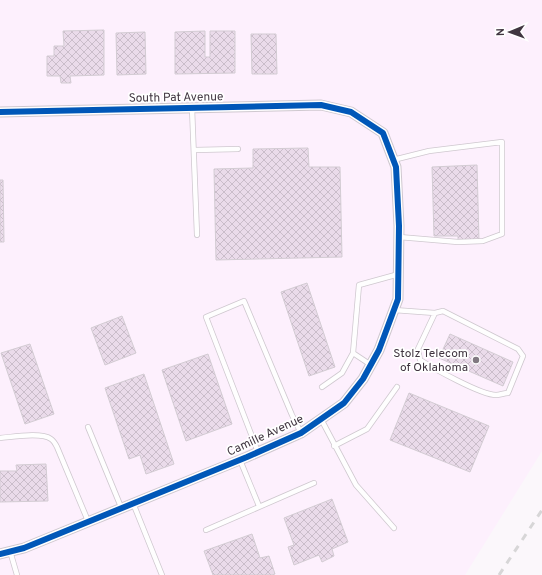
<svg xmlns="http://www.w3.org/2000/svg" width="542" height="575" viewBox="0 0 542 575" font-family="Overpass,sans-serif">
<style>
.built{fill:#fdf0fd}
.building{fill:url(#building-cross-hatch);stroke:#d3ccd3}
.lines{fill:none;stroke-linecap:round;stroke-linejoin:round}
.lane-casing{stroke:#cfc8cf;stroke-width:6}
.street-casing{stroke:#cfc8cf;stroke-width:11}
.lane{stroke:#fefefe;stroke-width:4.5}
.street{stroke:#fefefe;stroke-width:9}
.rail{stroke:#d7d6d7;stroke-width:3;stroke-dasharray:7 7;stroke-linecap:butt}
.cycleway-casing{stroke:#fff;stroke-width:8}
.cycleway{stroke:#0057b8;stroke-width:6}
.poi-dot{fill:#817981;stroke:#fff;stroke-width:1.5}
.labels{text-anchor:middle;stroke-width:3.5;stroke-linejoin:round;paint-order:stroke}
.street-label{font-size:12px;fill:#403540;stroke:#fff}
.poi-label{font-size:12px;fill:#403540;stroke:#fff;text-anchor:end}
</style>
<defs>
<pattern id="building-cross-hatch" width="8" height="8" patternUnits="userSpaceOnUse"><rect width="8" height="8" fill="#eadbea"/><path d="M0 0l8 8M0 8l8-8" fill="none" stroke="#cabdca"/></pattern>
</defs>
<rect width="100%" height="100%" fill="#fbf7fb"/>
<!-- built -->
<path class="built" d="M0,0h542v451l-77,124h-465z"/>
<!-- building -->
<path class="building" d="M104,30v45l-34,1 1,7h-10l-1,-7h-13v-20h7v-10h10l-1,-15z
M205,31v26h5v-26h25v42l-60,1v-42z
M145,32l1,42 -29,1 -1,-42z
M251,34h25l1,40h-25z
M308,148l1,19h31l2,90 -126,3 -2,-91 39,-1v-19z
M477,165l2,76 -21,1v-6h-24l-2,-69z
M0,180h3l1,62h-4z
M307,283l28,84 -26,9 -28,-84z
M122,316l14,37 -31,12 -14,-37z
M450,334l63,28 -10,24 -64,-28z
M30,344l24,70 -29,10 -24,-71z
M208,354l24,70 -46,17 -24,-71z
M144,374l30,90 -28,10 -6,-19 -11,4 -24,-71z
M409,393l80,33 -19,46 -80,-32z
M46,464l2,37 -48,1v-31h17l-1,-6z
M332,499l16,43 -16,7 2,7 -12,6 -3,-7 -25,10 -6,-18 6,-2 -10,-27z
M252,534l8,24 9,-2 6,18 -3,1h-59l-9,-24z"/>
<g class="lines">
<!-- lane casing -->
<g class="lane-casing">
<path id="lane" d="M192,108l5,127
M195,150l43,-1
M393,160l36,-9 73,-9v92l-19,7 -25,1 -59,-5
M394,310l41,3 8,-2 75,38 5,7 -15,37c-4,0 -8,2 -12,2 -15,0 -63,-27 -76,-35l-2,-11 17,-36
M353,353l6,-68 40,-11
M322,387l20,-14 11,-20 18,12
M321,419l35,66 38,43
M88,427l33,80
M0,438c13,-1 41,-6 51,1 3,2 5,6 6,8l31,74
M334,446l33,-17 30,-42
M258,452l-52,-135 38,-16 48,114 9,18
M240,460l19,46
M133,503l29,72
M206,530l108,-47
M10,551l7,24"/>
</g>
<!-- street casing -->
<g class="street-casing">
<path id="street" d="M0,112l321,-7 30,7 32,21 13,34 3,59 -1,73 -19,51 -16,29 -19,24 -43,30 -54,24 -223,91 -24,6"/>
</g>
<!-- lane -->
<use href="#lane" class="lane"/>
<!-- street -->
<use href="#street" class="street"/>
<!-- rail -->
<path class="rail" d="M499,575l43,-65"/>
<!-- cycleway casing -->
<g class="cycleway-casing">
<path id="cycleway" d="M0,112l321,-7 30,7 32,21 13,34 3,59 -1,73 -19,51 -16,29 -19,24 -43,30 -54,24 -223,91 -24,6"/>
</g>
<!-- cycleway -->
<use href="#cycleway" class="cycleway"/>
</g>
<!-- markers -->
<circle class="poi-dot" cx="476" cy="360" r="4"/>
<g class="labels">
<!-- street labels -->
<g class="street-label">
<text transform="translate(176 97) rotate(-1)" y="4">South Pat Avenue</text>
<text transform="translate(265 435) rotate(-25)" y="4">Camille Avenue</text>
</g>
<!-- poi labels -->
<g class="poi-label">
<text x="468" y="357">Stolz Telecom<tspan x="468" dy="14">of Oklahoma</tspan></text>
</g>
</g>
<!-- north arrow -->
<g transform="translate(510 32) rotate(269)" stroke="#ffffff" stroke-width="3" paint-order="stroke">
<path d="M0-3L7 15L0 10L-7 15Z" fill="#403540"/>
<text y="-6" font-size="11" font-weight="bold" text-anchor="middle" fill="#403540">N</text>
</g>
</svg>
